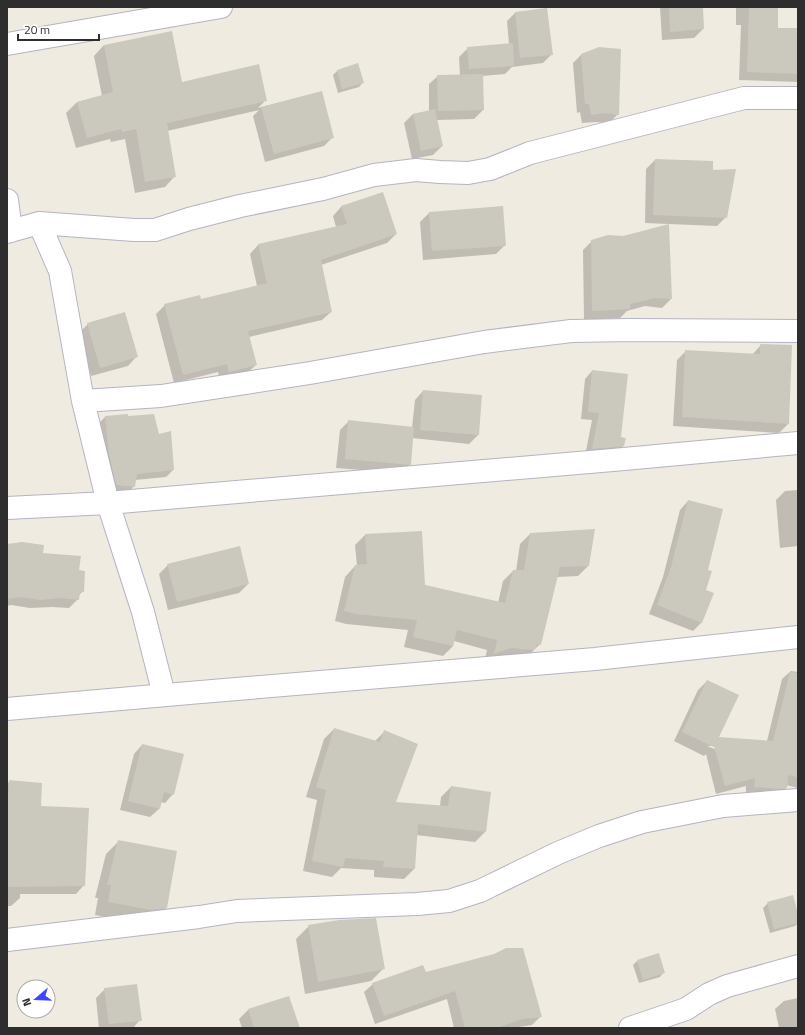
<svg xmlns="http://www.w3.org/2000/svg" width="805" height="1035" viewBox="0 0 805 1035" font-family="'Titillium Web',sans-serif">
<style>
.shadow{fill:#0003;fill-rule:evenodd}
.building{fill:#cbc9be}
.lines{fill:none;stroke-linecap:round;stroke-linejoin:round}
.minor-casing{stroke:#b4b4c2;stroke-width:24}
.minor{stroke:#fff;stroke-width:22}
</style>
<rect width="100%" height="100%" fill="#f0ebe0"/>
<!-- shadow -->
<path class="shadow" d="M660,7h42l1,22 -9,9 -32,2z
M736,7h41v21l21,1v53l-59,-2 2,-55h-5z
M516,12l35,43 -8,8 -31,4 -7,7 -23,2 1,34 -9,9 -37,1 5,26 -9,9 -21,4 -8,-36 9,-9 16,-3v-27l9,-8 22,-1 -1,-18 9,-9 41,-4 -2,-23z
M104,45l77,38 85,17 -8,8 63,-16 12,45 -9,9 -59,16 -12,-46 6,-6 -92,21 8,45 -10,11 -30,6 -10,-54 -14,3 -1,-3 -34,9 -10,-35 11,-11 25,-6 -8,-40z
M582,54l36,60 -9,9 -13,-1 -14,1 -2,-11 -3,1 -4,-50z
M358,64l5,18 -4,5 -21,6 -5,-18 4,-4z
M655,160l57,11 14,46 -9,9 -72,-3 1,-54z
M382,193l14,41 -9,9 -66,22 10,47 -9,8 -73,17 7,28 -9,8 -27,7 -2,-8 -44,11 -18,-69 9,-9 35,-5 57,-14 -7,-32 8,-9 78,-18 -3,-11 8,-9z
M429,213l76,32 -9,9 -73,6 -3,-38z
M592,241l79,58 -9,9 -17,-2 -18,5 -7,7 -36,2 -1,-70z
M88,324l48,33 -8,9 -37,10 -12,-43z
M761,345l27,79 -9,9 -106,-7 4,-66 9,-9 66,4z
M592,371l31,75 -8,8 -30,2 7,-36 -11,-1 4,-40z
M423,391l55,44 -9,9 -57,-6 -2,26 -9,9 -65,-5 4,-38 9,-9 63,7 3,-28z
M127,415v2l31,18 15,35 -7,7 -31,3 -1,6 -7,8 -18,-2 -11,-68 7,-7z
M798,490v56l-18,2 -4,-48 9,-9z
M688,501l16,90 -2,31 -9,9 -44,-17 14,-37 17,-67z
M530,534l58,32 -10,10 -22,1 -16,67 -10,10 -46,9 3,-13 -33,-9 -1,5 -10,10 -39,-9 4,-17 -62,-6 -11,-3 10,-44 10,-11h2l-2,-21 10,-10 59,50 74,18 5,-22 10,-10h3l4,-27z
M7,545l35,9 36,17 5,20 -5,5v3l-9,9 -17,-1 -22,1 -19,-3 -4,1z
M168,565l80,19 -9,9 -71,17 -9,-36z
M791,671l7,1v116l-12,-3v3l-9,9 -31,-2v-9l-30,8 -10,-40 -2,2 -30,-15 24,-51 9,-9 10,57 50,3 15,-62zM707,746h5l6,2 -1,2z
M334,729l41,12 9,-9 11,71 45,3 1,-9 10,-10 39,6 -5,39 -10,10 -59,-7 -2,34 -10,10 -30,-2v-7l-33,-2 -9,9 -29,-6 14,-71 -11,-3 18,-58z
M142,745l31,49 -8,9 -5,-1 -1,7 -9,8 -30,-7 14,-56z
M10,781l30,26 44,78 -8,9h-56v4l-9,8h-4v-122z
M119,841l47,67 -13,13 -15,2 -43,-8 3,-17h-3l11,-44z
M768,903l30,14v6l-3,3 -25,7 -7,-25z
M309,926l75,42 -13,13 -66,13 -9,-55z
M637,961l27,11 -4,5 -21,6 -6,-18z
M426,973l115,43 -9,9 -20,3h-58l-7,-29 -72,25 -11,-32 9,-8z
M105,989l35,31 -7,8h-34l-3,-30z
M288,997l11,31h-57l-3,-9 9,-9z
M798,998v30h-19l-4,-19 9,-8z"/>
<!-- building -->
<path class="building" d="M669,7h34l1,22 -34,3z
M749,7h29v21h20v46l-51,-2z
M547,8l6,47 -33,3 -5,-46z
M172,31l10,51 77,-18 8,37 -100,22 9,54 -31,5 -9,-53 -14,3 -1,-3 -34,9 -10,-36 36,-10 -9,-47z
M513,43l1,23 -45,3 -2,-22z
M599,47l22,2 -2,66 -14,-2 -14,2 -2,-11h-4l-4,-50z
M358,63l6,20 -22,6 -5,-19z
M483,74l1,36 -46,1 -1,-36z
M322,91l12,47 -60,16 -13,-47z
M435,109l8,37 -22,5 -8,-37z
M655,159l58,2v9l23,-1 -9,49 -74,-3z
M383,192l14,42 -76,26 11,52 -84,19 9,34 -28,7 -2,-8 -44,11 -19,-71 36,-9 1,4 66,-16 -9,-39 89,-20 -6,-18z
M503,206l3,40 -74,5 -3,-39z
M669,224l3,75 -17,-1 -25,6v5l-38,2 -1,-71 17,-5 15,1z
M125,312l13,45 -38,11 -13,-45z
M760,344l32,1 -3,79 -107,-7 3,-67 75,4z
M592,370l36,4 -7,63 5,1 -2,8 -32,3 7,-36 -11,-1z
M423,390l59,5 -3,40 -59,-5z
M128,414v2l26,-2 5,20 12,-3 3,39 -37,4 -2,13 -19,-2 -7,-31 -4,-38z
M348,420l66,7 -3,38 -66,-6z
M688,500l35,9 -15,61 4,1 -6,19 8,3 -12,30 -45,-18 14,-38z
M595,529l-6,37 -29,1 -19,78 -4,-1 -3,6 -23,-2 -17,6 3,-14 -40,-10 -4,16 -40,-9 4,-17 -61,-6 -12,-3 11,-46 12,-1 -2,-30 57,-3 3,54 80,18 8,-33h11l6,-37z
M22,542l22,3 -1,8 38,3 -2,14 6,1 -1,21h-4l-1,8 -18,-2 -21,2 -19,-3 -14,2v-55z
M240,546l9,38 -72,18 -10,-38z
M790,672l8,1v104l-10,-2 -1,13 -6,1 -27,-2 1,-9 -30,8 -11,-40v1l-32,-15 25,-52 32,15 -20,42 54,4z
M334,728l46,14 4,-12 34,14 -22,58 52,4 3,-20 40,6 -5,40 -68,-8 -3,45 -32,-2 1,-6 -39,-3 -2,9 -31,-6 14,-71 -10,-3z
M142,744l42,10 -10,41 -10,-3 -4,17 -32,-8z
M9,780l33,3 -1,23 48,2 -4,78 -78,1v-75z
M118,840l59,11 -10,57 -15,2 -44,-8 3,-17h-4z
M793,895l5,19v9l-24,6 -7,-27z
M376,918l9,51 -67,13 -10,-57 31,-5z
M506,948h17l19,69 -20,2 -25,9h-32l-10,-37 -71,25 -12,-33 51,-18 3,7 68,-18z
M659,953l6,20 -22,7 -6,-20z
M137,984l5,37 -33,3 -5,-36z
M289,996l11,32h-46l-6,-19z"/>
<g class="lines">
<!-- minor casing -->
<g class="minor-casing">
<path id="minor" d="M7,44l214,-37
M7,200l4,31
M39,223l21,48 23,130 25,102 35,109 21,83
M7,232l32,-9 95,7h21l34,-11 51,-13 83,-17 51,-14 42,-5 24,2 28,1 22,-4 40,-16 214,-55h54
M83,401l78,-5 149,-23 174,-31 87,-11 58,-1 169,1
M7,508l101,-5 505,-43 185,-17
M7,709l182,-16 406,-34 203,-22
M7,940l192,-23 38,-6 180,-7 32,-3 31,-10 78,-38 41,-17 43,-14 81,-16 75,-6
M630,1028l56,-19 23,-15 18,-8 71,-20"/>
</g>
<!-- minor -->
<use href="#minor" class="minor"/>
</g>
<!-- border -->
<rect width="805" height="1035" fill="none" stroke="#2e2e2e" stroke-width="16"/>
<!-- north arrow -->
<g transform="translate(36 999) rotate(251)"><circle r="19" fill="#ffffff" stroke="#ababab"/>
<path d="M0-3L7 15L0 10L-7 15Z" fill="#3e47ff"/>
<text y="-6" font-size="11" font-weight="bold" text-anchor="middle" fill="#2e2e2e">N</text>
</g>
<!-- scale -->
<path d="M18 34v6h81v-6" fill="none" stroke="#2e2e2e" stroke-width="2"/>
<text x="24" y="34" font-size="12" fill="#2e2e2e" stroke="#ffffff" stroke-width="3" paint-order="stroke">20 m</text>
</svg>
